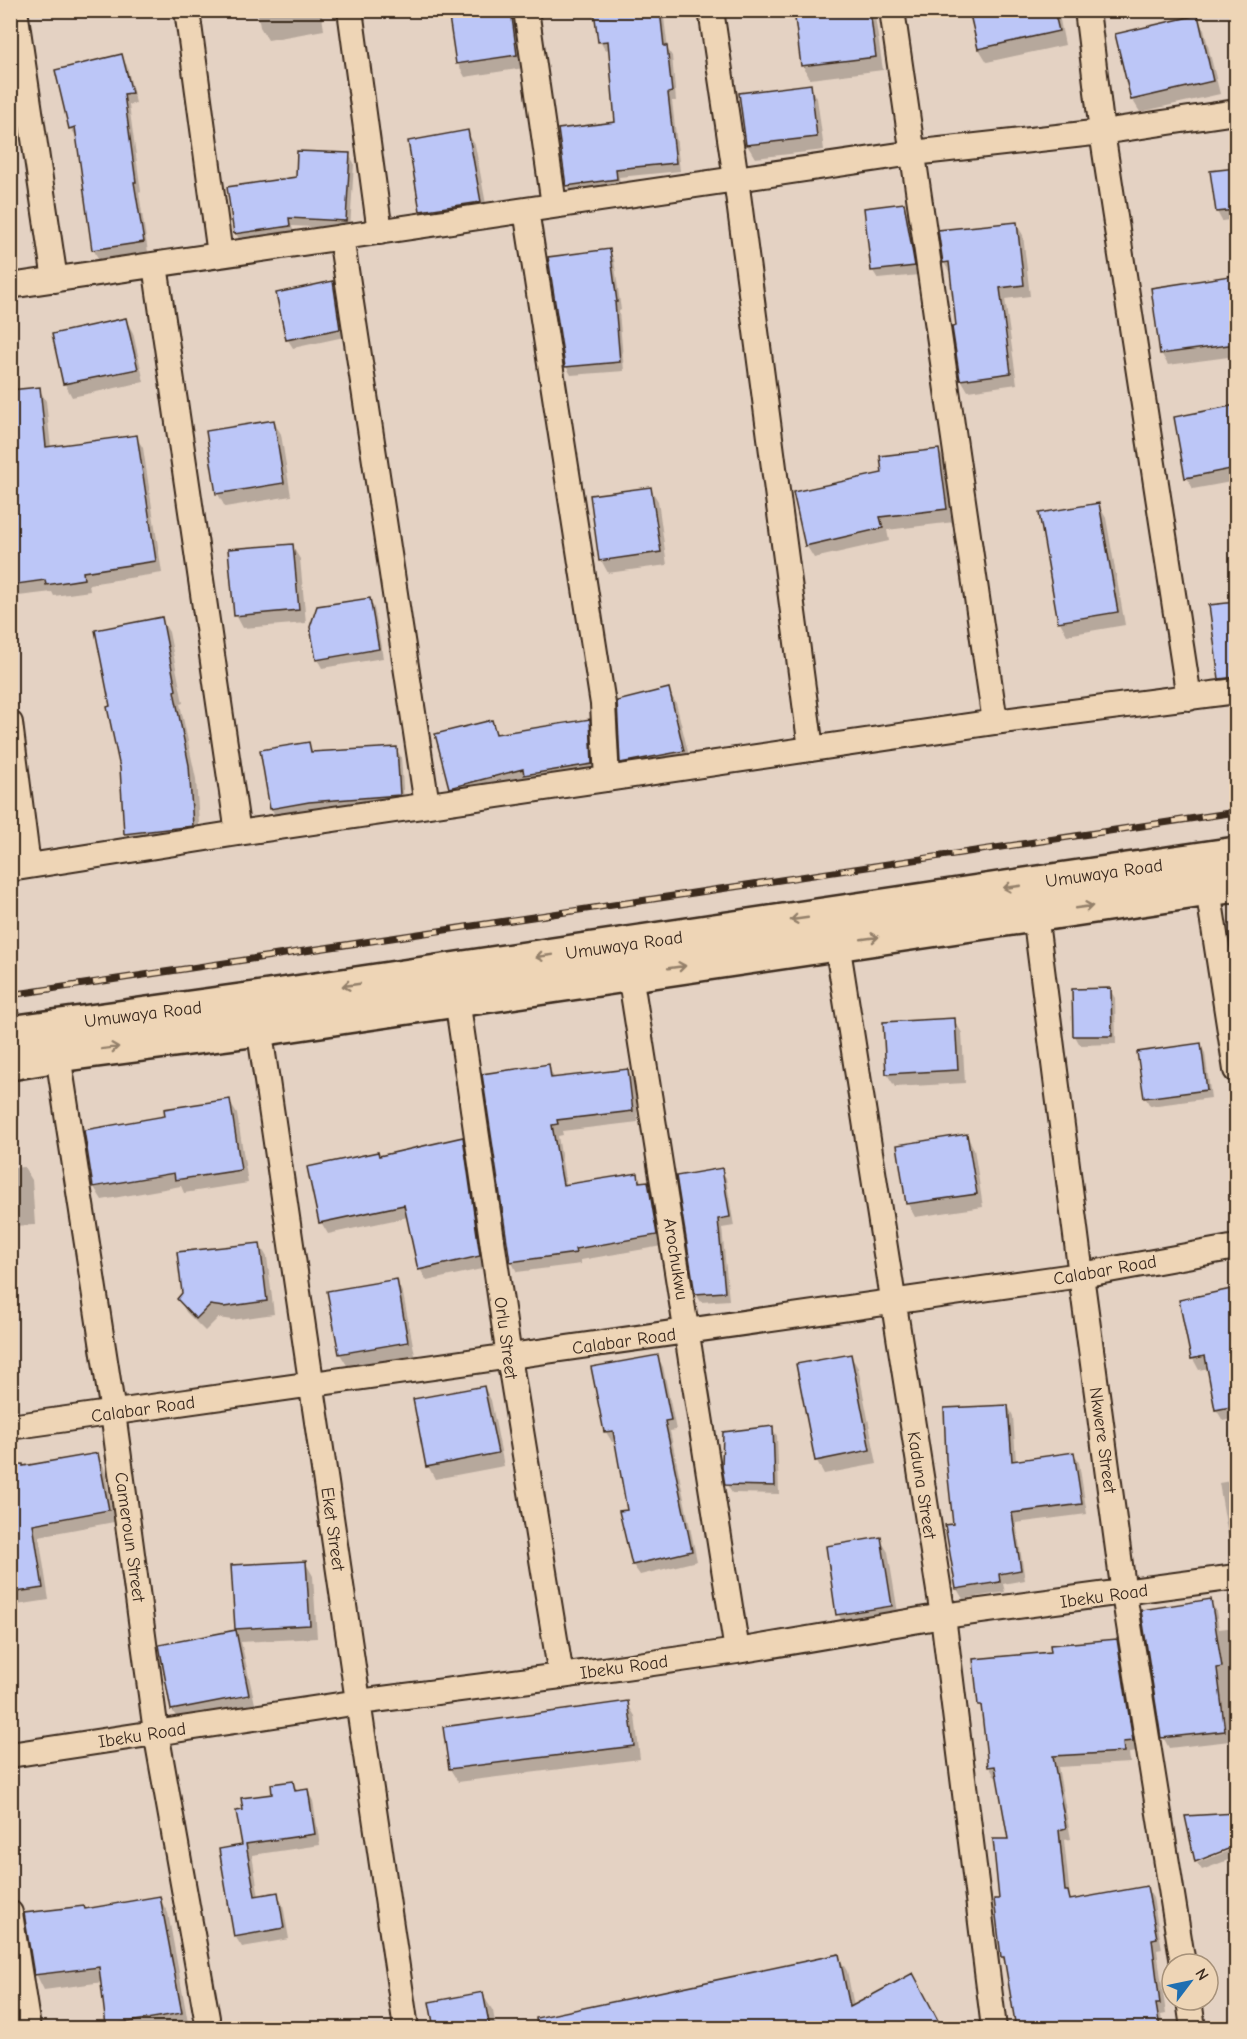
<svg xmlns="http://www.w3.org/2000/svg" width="1247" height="2039" viewBox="0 0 1247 2039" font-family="'Comic Neue',sans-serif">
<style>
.shadow{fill:#0003}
.building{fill:#bcc6f7;stroke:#3b2a1e;stroke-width:1.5}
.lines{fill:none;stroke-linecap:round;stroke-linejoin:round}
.street-casing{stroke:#3b2a1e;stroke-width:28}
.secondary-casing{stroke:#3b2a1e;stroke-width:38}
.street{stroke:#eed5b6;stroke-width:24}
.secondary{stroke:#eed5b6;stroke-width:33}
.rail-casing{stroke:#3b2a1e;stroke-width:7}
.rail{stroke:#eed5b6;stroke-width:4.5;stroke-dasharray:14;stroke-linecap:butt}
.oneway{stroke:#94806a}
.labels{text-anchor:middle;stroke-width:5;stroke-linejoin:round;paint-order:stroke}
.street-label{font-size:18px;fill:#3b2a1e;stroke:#eed5b6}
</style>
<rect width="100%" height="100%" fill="#e4d2c3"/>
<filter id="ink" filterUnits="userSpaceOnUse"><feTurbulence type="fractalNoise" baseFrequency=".0167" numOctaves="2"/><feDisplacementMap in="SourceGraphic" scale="12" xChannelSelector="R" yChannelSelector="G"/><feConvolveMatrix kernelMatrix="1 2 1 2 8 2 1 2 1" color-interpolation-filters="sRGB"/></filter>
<g filter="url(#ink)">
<!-- shadow -->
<path class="shadow" d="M257,10h64l3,20 -56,10 -8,-13z
M450,10h65l9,58 -59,9 -7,-13z
M596,10h67l5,40 4,6 4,45h-4l8,70 -61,6 2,10 -49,7 -5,-9 50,-62 -6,-74 -6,1 -5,-9z
M796,10h78l9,60 -73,9 -7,-13z
M971,10h87l7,35 -78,17 -8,-13z
M1197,17l7,13 16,64 -80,18 -8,-13z
M121,55l6,11 9,37 -7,2 12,87 -2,1 9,59 -49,8 -6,-11 -15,-111 -8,-10z
M810,85l7,13 7,52 -69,8 -8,-13z
M467,132l8,13 13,70 -59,9 -7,-13z
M349,155l5,8 -4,66 -58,-3 2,9 -53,7 -5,-8z
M1236,169v50l-14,2 -5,-9 -5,-40z
M903,204l5,9 11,62 -41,4 -5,-8 -8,-62z
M1016,224l7,11 7,61 -25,3 12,85 -49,7 -7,-12 -10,-105 -7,-11z
M609,250l5,9 7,51 -2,1 5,60 -53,4 -5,-9z
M1236,276v80l-68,9 -7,-12 -9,-64z
M332,282l5,9 7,46 -51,11 -5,-8 -10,-46z
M126,320l7,13 11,49 -72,15 -7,-13 -11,-49z
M39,389l7,12 5,47 85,-11 7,11 19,125 -73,11 1,7 -36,5 -2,-4 -42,5v-206z
M1236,408v73l-43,8 -6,-12 -11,-59z
M273,421l8,13 10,62 -66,11 -7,-13z
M939,450l7,14 8,58 -67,8 2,11 -75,17 -8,-13 77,-71z
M650,488l8,13 9,64 -59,8 -7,-13z
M1098,504l8,14 19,107 -58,10 -7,-13z
M292,546l8,13 6,64 -63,5 -7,-13z
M369,599l5,9 9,50 -61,10 -5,-9z
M1236,603v66l-12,2 -13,-64z
M161,619l8,13 14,71 -3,1 16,75 4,60 -67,8 -7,-13 -4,-66z
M668,690l8,13 15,61 -62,11 -7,-13z
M589,720l5,9 2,43 -66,11 -3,-5 -72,18 -5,-9 41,-65 7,13z
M309,744l4,8 83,-3 5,8 3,46 -128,14 -5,-9z
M1110,990l5,8 1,46 -36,1 -5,-9z
M954,1020l8,13 3,50 -70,4 -8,-13z
M1200,1045l5,8 6,45 -61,8 -5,-9z
M548,1066l7,13 72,-9 7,11 4,41 -76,9 1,4 -5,1 8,50 71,-12 5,9 5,-1 7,11 8,53 -81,14v4l-64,8 -6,-11z
M229,1101l8,13 11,69 -64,10 -3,-7 -79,14 -8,-13 -8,-56 81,-14z
M967,1136l7,13 9,58 -68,10 -7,-13 -9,-58z
M462,1139l7,11 17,118 -59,13 -7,-12 -12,-52 -80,17 -7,-12 59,-64z
M24,1167l8,13 3,45 -25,1v-58z
M721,1170l5,8 8,48 -12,2 7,72 -28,2 -5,-8z
M259,1244l8,13 7,57 -42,6 -14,-2 -13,13 -19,-19 -7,-13z
M396,1280l7,14 12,61 -67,12 -8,-13 -11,-62z
M1236,1290v128l-13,3 -7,-12 -7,-41 -10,2 -6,-11 -12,-58z
M850,1355l8,13 19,96 -53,10 -7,-13z
M657,1356l6,11 13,63 -6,1 27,130 -57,14 -7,-10 -4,-54 -13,-69h-4l-6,-10 -13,-64z
M484,1387l7,13 13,66 -69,13 -7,-13z
M1008,1406l5,10 3,45 58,-8 5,10 8,51 -71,9 9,57 -22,4 2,8 -42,7 -6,-10z
M772,1428l5,8 2,58 -47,-1 -5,-8z
M97,1455l7,12 10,55 -75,14 10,64 -39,6v-140l12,2z
M1236,1480v84l-5,-10 -12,-71z
M880,1539l8,13 11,67 -53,8 -8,-13z
M305,1562l8,14 4,62 -76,4 15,66 -76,15 -8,-13 -12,-64 78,-15 -2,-2z
M1210,1601l6,10 3,18 17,-2v94h-8l2,20 -61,7 -6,-11z
M1116,1640l6,11 16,101 -9,1 1,10 -72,4 13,72 -7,1 6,57 2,4 74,-14 7,11 9,51 -5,1 9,64 -5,1 2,13h-142l-5,-9 -9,-53 -5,-9 -1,-57 9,-60 -11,-63h-4l-6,-11 -5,-54 -5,-7 74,-52z
M627,1703l8,13 5,43 -182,23 -8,-13z
M293,1782l5,10 9,-2 6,11 7,44 -68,10 7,42 18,-3 6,11 6,34 -47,8 -7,-11 8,-90 31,-51z
M1236,1848v9l-34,13 -5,-7z
M159,1898l9,15 21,115h-81l-5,-46 -59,8 -8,-16 49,-64z
M838,1956l9,15 7,35 67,-16 21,38h-383l-2,-12z
M482,1994l11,17 3,17h-60l-5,-25z"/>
<!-- building -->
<path class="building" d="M448,10h63l6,45 -61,9z
M594,10h66l4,36h3l5,46 -4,1 8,70 -60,6 1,10 -51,7 -8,-57 57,-7 -7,-81 -10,1z
M794,10h76l6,47 -75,9z
M969,10h85l5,21 -81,18z
M1198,15l15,66 -82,19 -16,-66z
M122,54l10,39 -8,1 12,88h-2l10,60 -52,8 -17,-123 -6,2 -14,-59z
M811,84l6,53 -71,8 -7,-52z
M468,130l13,72 -61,9 -12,-70z
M297,151l53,2 -4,68 -57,-3 1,8 -56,8 -7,-47 69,-10z
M1236,168v42l-20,2 -6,-41z
M904,203l11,63 -44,5 -7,-63z
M1017,222l7,63 -24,3 11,85 -51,7 -8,-53 4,-1 -7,-64 -6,1 -5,-33z
M610,249l7,53h-2l5,60 -55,5 -17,-110z
M1236,275v69l-76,10 -9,-66z
M333,281l7,48 -54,11 -10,-47z
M126,318l12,51 -75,15 -11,-50z
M40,387l6,60 91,-12 19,126 -73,11 1,7 -38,6 -1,-5 -35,5v-195z
M1236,405v63l-51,10 -11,-61z
M274,420l10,63 -68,11 -10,-63z
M939,449l8,60 -67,8 3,11 -78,18 -12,-54 89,-19 -2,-17z
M651,487l10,65 -62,9 -9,-66z
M1099,503l19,109 -60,10 -19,-109z
M293,544l6,66 -65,6 -6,-67z
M370,598l9,51 -63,11 -6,-33 7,-21z
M1236,602v75l-17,2 -10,-74z
M162,617l14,73 -2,1 15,74 4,61 -69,8 -4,-66 -13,-61 3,-1 -15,-76z
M669,688l15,63 -64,12 -3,-62z
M590,719l2,45 -68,11 -1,-6 -74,19 -14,-54 57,-14 4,14z
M309,742l2,10 86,-5 3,48 -91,7 -39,7 -10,-59z
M1111,988l1,48h-39l-1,-47z
M955,1018l3,52 -72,4 -3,-52z
M1201,1043l6,47 -63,8 -7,-46z
M549,1064l2,14 77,-9 5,42 -76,9 1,4 -6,1 11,60 75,-12 1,9 9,-1 9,54 -82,14 1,4 -66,9 -28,-188z
M230,1099l11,71 -66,10 -1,-7 -81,14 -9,-57 81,-14 -1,-7z
M967,1134l10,60 -71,10 -9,-59z
M463,1137l17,119 -62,14 -14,-65 -85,18 -12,-56 71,-15 1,4z
M722,1168l8,49 -12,2 7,73 -30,2 -19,-118z
M260,1243l7,58 -43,6 -14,-2 -14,14 -19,-20 5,-6 -5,-41z
M397,1279l11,63 -69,12 -12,-63z
M1236,1288v118l-21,4 -10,-54 -14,3 -12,-59z
M851,1354l19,96 -55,11 -19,-97z
M658,1355l13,65 -6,1 27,130 -60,14 -13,-54 8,-1 -14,-79 -9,1 -13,-65z
M484,1386l14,67 -72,14 -13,-68z
M1008,1405l4,56 62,-9 8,52 -70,9 9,57 -22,4 1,8 -44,7 -11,-64 8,-1 -7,-65 -2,-51z
M773,1426l2,60 -50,-1 -3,-18 1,-35z
M98,1453l11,57 -76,14 10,64 -33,5v-128l13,-1v2z
M881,1537l11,69 -56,9 -10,-69z
M306,1561l4,64 -75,4 -4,-64z
M1211,1599l11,68 -5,1 8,63 -64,7 -20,-128z
M236,1630l13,65 -78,15 -12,-65z
M1117,1639l16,102 -10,1 1,10 -71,4 13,72 -7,2 6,61h3l2,9 77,-14 10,52 -5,1 8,65h-4l4,24h-144l-12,-71h-3l-7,-58h5l-6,-60h15l-13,-73 -7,1 -7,-62h-3l-5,-46 78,-7 -1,-7z
M628,1701l6,45 -185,23 -6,-42z
M293,1781l2,10 13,-2 7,45 -69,10 9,52 23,-4 6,36 -50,9 -15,-88 23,-4 -6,-34 7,-1 -2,-12 31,-4 -1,-10z
M1236,1813v33l-41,16 -10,-46z
M160,1896l22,117 -76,13 -7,-59 -65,8 -10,-62 60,-7 1,3z
M839,1954l11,53 63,-34 29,55h-405l-1,-10z
M483,1992l7,36h-56l-5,-26z"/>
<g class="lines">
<!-- street casing -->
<g class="street-casing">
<path id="street" d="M15,10l40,270
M187,10l33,245
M350,10l30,222
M526,10l28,195
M711,10l25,169 75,570
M892,10l103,712
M1087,10l15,122 87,566
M526,210l77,494 4,75
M341,237l86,568
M155,265l83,568
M10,286l903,-133 189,-21 134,-20
M10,723l18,143
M10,869l228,-36 757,-111 241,-31
M1208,889l28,181
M1035,914l46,361 43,319 59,370
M835,930l108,686 51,412
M630,974l107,677
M457,999l52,358 52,319
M257,1013l149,1015
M58,1055l55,358 43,319 51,286
M10,1427l1071,-152 155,-28
M10,1755l349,-53 202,-26 176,-25 206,-35 293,-39
M10,1913l18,115
M1189,2000l4,28"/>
</g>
<!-- secondary casing -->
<g class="secondary-casing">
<path id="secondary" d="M10,1033l245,-34 981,-145
M10,1063l48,-8 201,-26 977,-144"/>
</g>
<!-- street -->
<use href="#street" class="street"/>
<!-- secondary -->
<use href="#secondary" class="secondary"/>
<!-- rail casing -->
<g class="rail-casing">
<path id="rail" d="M10,995l1226,-183"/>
</g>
<!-- rail -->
<use href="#rail" class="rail"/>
</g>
<!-- one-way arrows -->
<defs><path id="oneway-shaft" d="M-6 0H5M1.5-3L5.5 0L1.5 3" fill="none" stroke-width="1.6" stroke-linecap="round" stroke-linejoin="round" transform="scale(1.5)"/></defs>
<g class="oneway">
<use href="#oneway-shaft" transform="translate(1012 887) rotate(172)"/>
<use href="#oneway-shaft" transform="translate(1084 907) rotate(-8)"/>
<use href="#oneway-shaft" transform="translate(799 919) rotate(172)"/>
<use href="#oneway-shaft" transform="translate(870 938) rotate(-8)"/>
<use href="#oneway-shaft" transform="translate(544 956) rotate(172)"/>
<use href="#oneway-shaft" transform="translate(677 967) rotate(-8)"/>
<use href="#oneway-shaft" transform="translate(351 985) rotate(172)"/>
<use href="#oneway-shaft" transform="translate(110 1048) rotate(-7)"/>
</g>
</g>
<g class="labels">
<!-- street labels -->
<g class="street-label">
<text transform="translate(1104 873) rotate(-8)" y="6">Umuwaya Road</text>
<text transform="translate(624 945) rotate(-8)" y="6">Umuwaya Road</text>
<text transform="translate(143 1014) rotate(-7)" y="6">Umuwaya Road</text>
<text transform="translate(676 1259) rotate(81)" y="6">Arochukwu</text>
<text transform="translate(1105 1270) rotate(-10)" y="6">Calabar Road</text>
<text transform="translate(506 1338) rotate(82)" y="6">Orlu Street</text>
<text transform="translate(624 1341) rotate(-8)" y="6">Calabar Road</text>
<text transform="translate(143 1409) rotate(-8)" y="6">Calabar Road</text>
<text transform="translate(1103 1440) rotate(82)" y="6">Nkwere Street</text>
<text transform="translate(922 1485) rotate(81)" y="6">Kaduna Street</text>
<text transform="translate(333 1529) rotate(82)" y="6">Eket Street</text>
<text transform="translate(130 1537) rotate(82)" y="6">Cameroun Street</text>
<text transform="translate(1104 1596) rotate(-8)" y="6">Ibeku Road</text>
<text transform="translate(624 1667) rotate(-8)" y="6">Ibeku Road</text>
<text transform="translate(142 1735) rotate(-9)" y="6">Ibeku Road</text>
</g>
</g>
<!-- margin -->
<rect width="1247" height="2039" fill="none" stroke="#eed5b6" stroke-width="36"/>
<rect x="18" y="18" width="1211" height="2003" fill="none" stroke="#3b2a1e" stroke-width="2" filter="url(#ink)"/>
<!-- north arrow -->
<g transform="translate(1190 1982) rotate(58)"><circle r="28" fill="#eed5b6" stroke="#a69179" stroke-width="1.5"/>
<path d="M0-4.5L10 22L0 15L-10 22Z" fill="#1f6fb2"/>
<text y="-9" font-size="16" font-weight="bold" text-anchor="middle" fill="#3b2a1e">N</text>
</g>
</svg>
